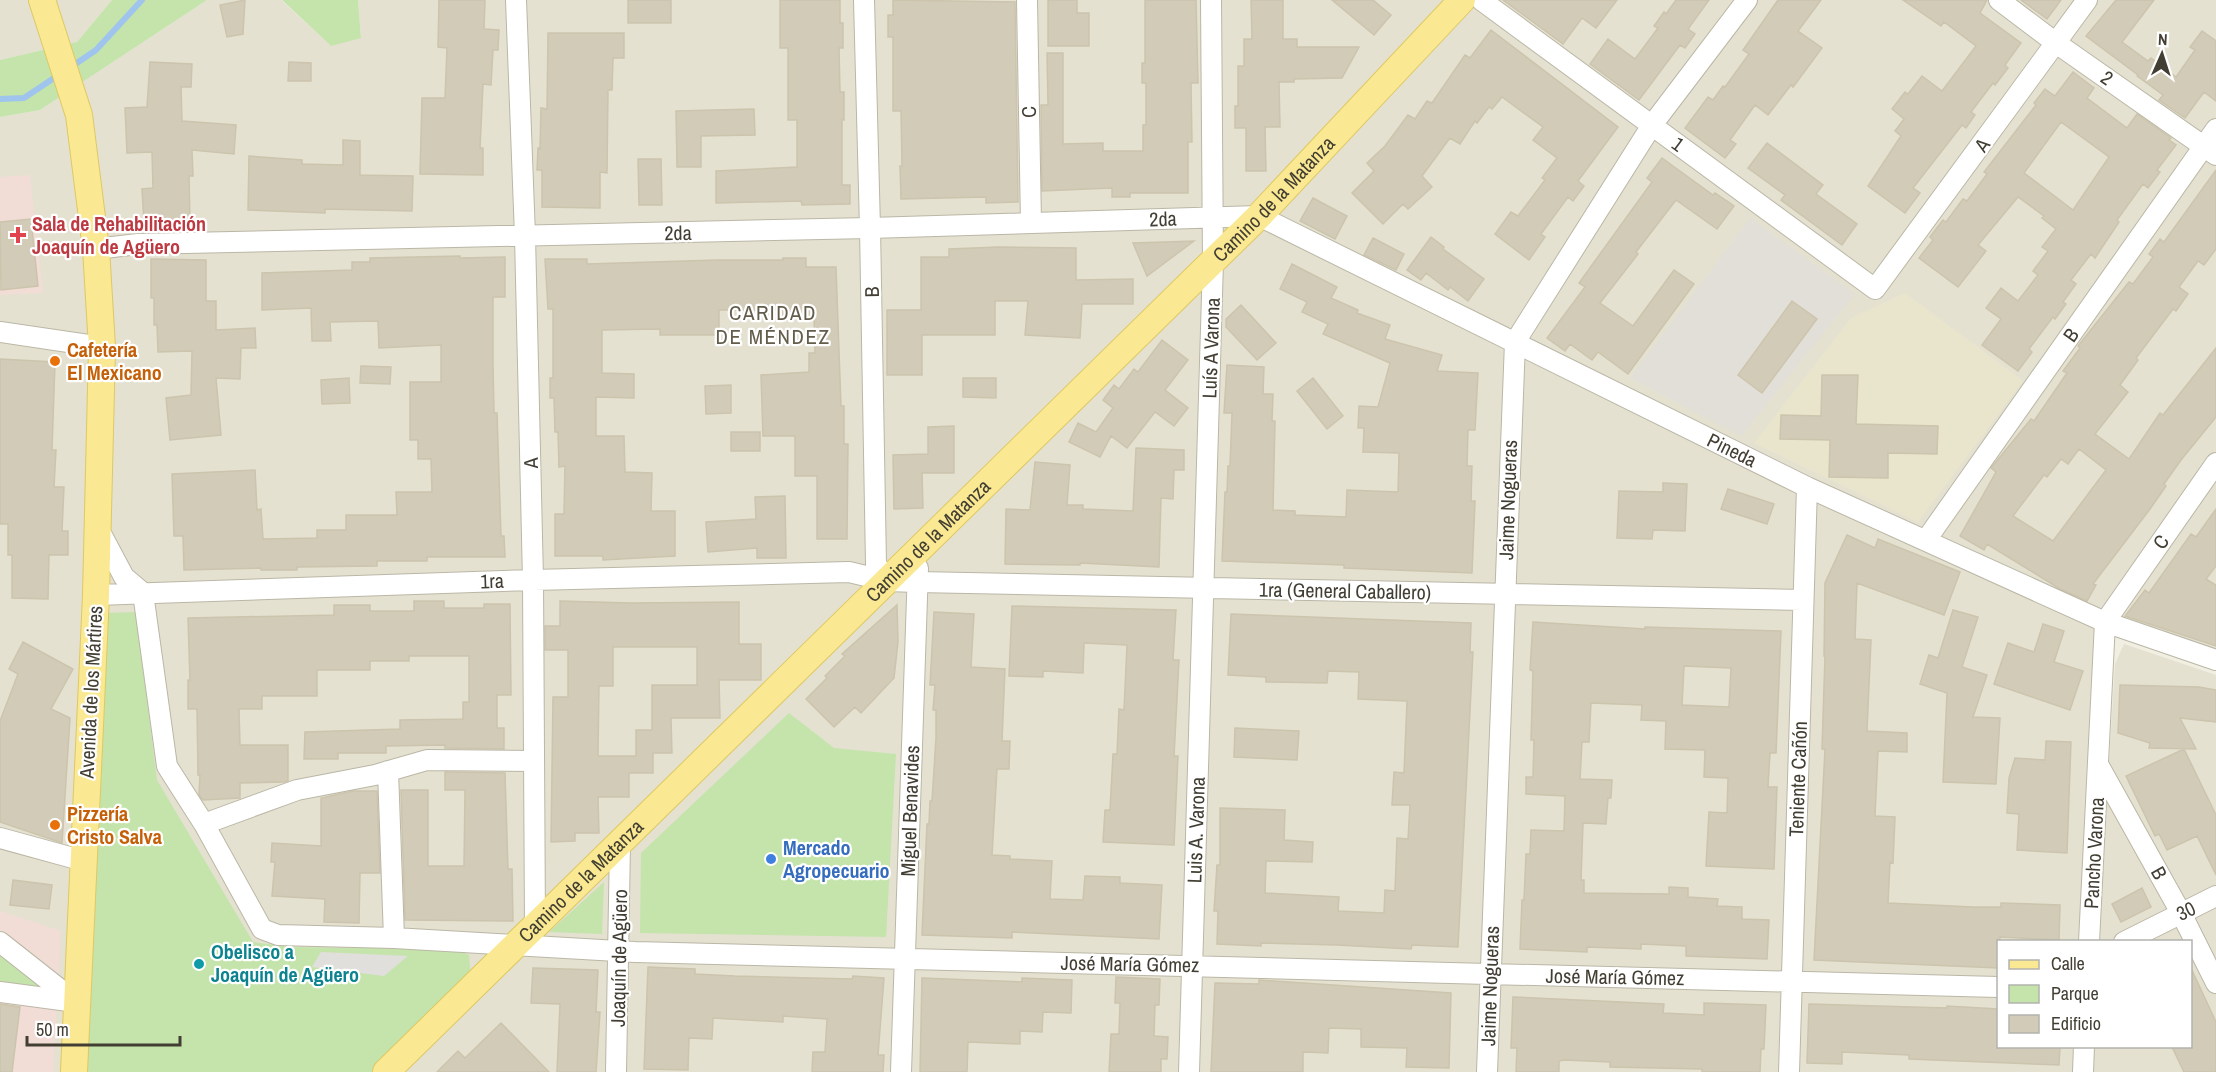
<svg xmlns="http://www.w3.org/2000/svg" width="2216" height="1072" viewBox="0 0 2216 1072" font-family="'Archivo Narrow',sans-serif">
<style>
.residential{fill:#e4e1d1}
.industrial{fill:#e2dfd8}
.education{fill:#e9e5cd}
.medical{fill:#f1ddd6}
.green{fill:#c4e4ac}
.parking{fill:#e1dfdb}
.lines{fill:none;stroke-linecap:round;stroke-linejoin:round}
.stream{stroke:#9fc4ed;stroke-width:6}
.building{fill:#d2cbb8;stroke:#ccc4ac;stroke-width:1.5;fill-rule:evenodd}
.minor-casing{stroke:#bbb7a6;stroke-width:22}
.major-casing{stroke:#dec863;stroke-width:28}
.minor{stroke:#fff;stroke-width:20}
.major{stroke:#fae992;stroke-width:26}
.health-dot{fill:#e0444e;stroke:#fff;stroke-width:2}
.food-dot{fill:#e8710a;stroke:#fff;stroke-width:2}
.shop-dot{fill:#3f7fe0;stroke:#fff;stroke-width:2}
.culture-dot{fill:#0f9aa8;stroke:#fff;stroke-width:2}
.labels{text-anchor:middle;stroke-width:4.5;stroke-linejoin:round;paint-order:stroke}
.street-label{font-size:20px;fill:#423e33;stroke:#fff}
.health-label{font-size:20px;font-weight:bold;fill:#be3a42;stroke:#fff;text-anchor:start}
.food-label{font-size:20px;font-weight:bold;fill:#c56008;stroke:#fff;text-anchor:start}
.shop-label{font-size:20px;font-weight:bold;fill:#366cbe;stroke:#fff;text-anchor:start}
.culture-label{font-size:20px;font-weight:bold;fill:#0d838f;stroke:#fff;text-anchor:start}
.neighbourhood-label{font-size:21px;letter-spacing:1.5px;fill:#645d4b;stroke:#fff}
</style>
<rect width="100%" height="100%" fill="#f1eee2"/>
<!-- residential -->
<path class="residential" d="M0,0h112l-35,42 -77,18z
M207,0h74l50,46 30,-9 -3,-37h1858v653l-120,-42 -17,330 -81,1v104l77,1 -1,25h-2074v-955l40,-7z
M2124,644l92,31v397h-124l1,-25 97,-1v-104l-92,-1 17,-277z"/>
<!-- industrial -->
<path class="industrial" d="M1750,218l105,76 -114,142 -111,-58z"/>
<!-- education -->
<path class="education" d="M1905,293l118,88 -105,141 -164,-79 97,-125z"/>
<!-- medical -->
<path class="medical" d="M30,175l13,118 -43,2v-118z
M0,911l61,20 -8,141h-53z"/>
<!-- green -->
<path class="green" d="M112,0h95l-167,110 -40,7v-57l77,-18z
M282,0h76l3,38 -30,8z
M136,612l21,168 96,162 39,5 163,2 14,6 2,24 -95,93h-290l19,-459z
M789,713l45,35 62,6 -10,183 -246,-4 1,-80z
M604,882l-2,52 -53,-2z
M0,949l40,35 -3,2 -37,-4z"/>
<!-- parking -->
<path class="parking" d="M321,952l87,4 -24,20 -72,-9z"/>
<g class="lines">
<!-- stream -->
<path class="stream" d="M71,67l25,-17 46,-50
M0,99l24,-1 36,-24"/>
</g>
<!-- building -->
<path class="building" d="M245,0l-2,34 -16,3 -7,-32z
M439,0h46l-1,29 15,1 -1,20h-5l-2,35 -8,-1 -3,64h3v27l-63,-1 2,-76h23l2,-50 -9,-1z
M628,0h43v23h-43z
M780,0h60v23h3v25h-4l1,44h4v28h-2v65h8v19l-48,1 -1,-4 -85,2v-32l81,-4v-47h-9v-72h-8z
M893,0l122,2 3,200 -32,1v-6l-85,2 -1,-33h2l-1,-55h-8v-74h-5v-22h5z
M1048,0h29v13h12v33h-41z
M1145,0h51l2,83h-7l1,59h-4v51h-58v4h-18v-9l-70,3 -1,-86h7l-1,-52h16v91l40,-1v8h40v-26h3v-42h-4v-20h3z
M1251,0h32v39h14v8h62l-17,31 -48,1v3h-15l1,45h-15l1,44h-20v-43h-11v-22h3v-40h6v-27h8z
M1332,0h41l18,15 -17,20z
M1503,0h114l-21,28 -14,-10 -19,26z
M1676,0h33l-21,29 7,5 -10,14 -5,-3 -41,55 -49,-36 18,-25 27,20 23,-31 -4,-2 10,-14 2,2z
M1778,0h43l-23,31 24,17 -29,39 -2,-2 -23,30 -13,-10 -25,35 6,4 -11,14 -40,-30 23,-31 5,3 10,-14 2,1 24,-33 -6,-4z
M1903,0h84l-7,13 41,30 -16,22 3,3 -13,17 -2,-2 -22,29 4,3 -9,13 -4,-3 -49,63 7,5 -15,20 -37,-27 33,-50 -6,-5 9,-12 -12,-10 13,-17 3,2 14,-18 20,15 34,-45 -32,-24 -3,4z
M2021,0h40l-14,19z
M2116,0h38l-32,42 26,19 3,-3 25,19 19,-27 -5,-3 12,-16 14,10v60l-12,-9 -19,26 -26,-18 4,-5 -26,-19 1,-1 -52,-39z
M1491,30l127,97 -40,54 6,5 -11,15 -5,-4 -27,37 4,3 -16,23 -34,-26 16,-22 7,4 27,-36 -3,-2 15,-20 -24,-18 10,-13 -41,-30 -10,12 -3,-2 -12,16 -2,-2 -15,23 -10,-6 -28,38 10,11 -24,22 -5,-5 -20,20 -31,-31 22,-22 -7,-8 18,-17 23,-31 7,4 12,-18 5,2 33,-48 5,3z
M548,33h76v25h-11l-1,32h-4l-1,83 -7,-1v36l-58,-1v-37h-5l1,-22 2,1 1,-41 6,1z
M150,62l42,2 -1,23h-10l1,34 54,4 -2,29 -42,-4 1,26h-4l1,45 -46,2 -2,-34 11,-1 -1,-36 -25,1 -2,-45 22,-1z
M289,62l22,1v18h-23z
M2073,72l21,16 -7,10 40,30 10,-14 34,24 -2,2 7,5 -19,25 3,2 -12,16 -5,-4 -26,36 2,2 -24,36 -4,-4 -20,26 5,4 -13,18 3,2 -11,15 -2,-2 -24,32 3,3 -14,19 -36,-26 19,-26 -15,-11 15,-20 17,13 20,-26 -5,-4 15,-20 -6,-4 14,-18 -14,-11 2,-2 -26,-19 -40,48 8,6 -28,36 -39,-29 14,-18 -3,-3 13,-17 3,2 17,-23 4,2 20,-27 -3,-2 52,-67 -2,-2 11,-14 10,7zM2061,122l48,35 -36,53 -49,-37z
M754,109l1,26 -54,1v31h-24l-1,-56z
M343,140l17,1v34l53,1 -1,35 -87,-2v4l-77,-3 1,-54 53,4v4l41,1z
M1767,143l56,42 -7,9 41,30 -15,21 -61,-45 4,-5 -37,-27z
M1662,158l51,37 2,-2 19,13 -17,23 -41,-29 -40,52 2,2 -38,49 33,23 41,-56 20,14 -66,90 -30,-22 -6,8 -22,-16 -5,7 -18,-13 38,-51 -6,-4 73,-101 -5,-4z
M638,159h23l1,46h-23z
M2216,170v79l-12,16 -6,-4 -19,26 9,7 -12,17 -3,-2 -37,49 2,2 -18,25 8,7 -33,42 34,25 31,-46 3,2 53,-67v69l-35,43 -17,24 2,2 -16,23 -57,75 3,1 -9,16 -27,-12 -73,-45 -3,6 -24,-14 36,-64 -5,-4 40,-49 3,2 33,-48 -4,-2 17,-23 -2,-2 51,-64 4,2 20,-27 -4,-3 11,-15 4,3zM2079,449l27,21 -53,71 -40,-25 31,-41 3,2 14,-18 7,5z
M1313,198l34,18 -12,23 -35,-18z
M31,219l7,67 -37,4 -1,-68z
M1431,237l13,10 -1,2 41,30 -16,22 -18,-14 -2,3 -22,-17 -5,7 -14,-10z
M1373,238l31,16 -8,16 -32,-15z
M1194,241l-47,35 -14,-33z
M999,247l77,1v32l57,-1v25h-51l-2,34 -55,-3 3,-34h-33v34h-73v40h-35v-65h34v-53h28v-8z
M460,256v2l45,-1v40h-12v67l1,49h3l4,123h3l1,21h-78v4h-50v5l-80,1v3h-36v-2l-77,2 -1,-34h-9l-2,-62 83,-4 2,40 4,-1 2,30 54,-1v-8h29v-15h51l-1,-23h36l-1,-33h-13v-19h-8v-58h31v-37l-62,3 -1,-27 -48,1 1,19h-19l-1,-33 -49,2v-37l90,-3v-8h18v-4z
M783,258h23v9h30l5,139h3v38h4l-1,95h-30v-63h-22v-40h-32l-2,-61 48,-3v-19h6l-1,-36h-31v-7h-64v25h-59v-6l-58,1v43l32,1v24l-38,-1v39h28l1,36 27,1 -1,38h24v45l-72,4v-4h-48v-42h9l1,-48 -6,1 -1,-35h-3l-1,-34h-4v-20h3v-69h-5l-3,-50h42v5l131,-4h65z
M151,259l55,1v41h10v29l39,-2 1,20h-15l-1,31 -24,-1 5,57 -51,5 -4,-42 25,-3 1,-44 -34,1 -1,-27h-3v-27h-3z
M1292,264l45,23 -6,11 27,12 -1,3 33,12 -5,14 57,16 -5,16 41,2 -3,57h-7l-1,36h5l-1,35h4l-3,72 -128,-5v-3l-122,-4 3,-69h2l1,-26h2l2,-53h-8l3,-48 37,2 -1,27h10l-1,27h3l-2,89 22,1v4l51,2 1,-27 51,2 1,-39 -36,-1 1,-24h-6l1,-22 19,1 12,-44 -67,-29 5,-10 -26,-12 5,-10 -27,-13z
M1792,301l25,18 -55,74 -24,-18z
M1241,305l35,38 -19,17 -31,-33v-8z
M1162,340l26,20 -23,30 23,18 -14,18 -19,-14 -28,36 -16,-12 -11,21 -31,-15 9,-19 18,9 17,-24 -10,-8 11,-15 5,4 15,-20 4,3z
M0,359l55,3 -3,88h4l-2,37h10l-2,44h6v24h-19l-1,44 -36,-1v-43h-4v-31h-8z
M361,366l30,1 -1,17 -30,-1z
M1822,375h36l-2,49 82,2 -1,28 -49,-1v25l-59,-1 1,-37 -50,-1 1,-24 40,1z
M349,378l1,25 -28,1 -1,-24z
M963,378h33v20l-33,-1z
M1313,378l30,38 -16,13 -30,-38z
M731,385v28l-25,1 -1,-28z
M954,426v47h-32l1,35 -29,1 -1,-54 35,-1v-27z
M731,432h29v19h-29z
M1136,448l48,2v20h-10l-1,29 -12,-1 -2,69 -79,-4v2l-75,-1 1,-55 24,1 5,-48 35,3 -3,40h16v4l50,2z
M1663,483l24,1 -2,47 -32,-1 -1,9 -35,-1 2,-47 44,1z
M1728,489l46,15 -7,20 -46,-15z
M785,496l1,62h-29v-10l-49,4 -2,-30 50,-3 -1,-22z
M2216,509v57l-10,13 10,6v61l-91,-30 20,-26 4,3 42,-59 5,3z
M1847,535l28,13 3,-9 82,33 -16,43 -87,-32 -2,56 16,1 -4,91 40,2v19l-29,-1 -3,65 20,1 -2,46 -3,-1 -2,41 85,4h28v-4l59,2 -1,35 -59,-3 -2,31 -184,-8 11,-211h-3l3,-93h-1l1,-73z
M414,601h30v7h40v-4h26l1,91h-14v33h7v21l-59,-1v-3l-59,1v7h-48v6h-34l1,-27 95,-3v-9l63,-1v-17h6v-46h-60v5h-39v9h-53v26h-55v13h-23l1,36h48v36l-5,1 -43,1v15l-37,2 -4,-5 1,-20h-2l-1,-66h-9v-29h2l-2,-62 146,-3v-10h36v6h44z
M560,601l71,2 108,-1v42h22v36h-42l1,38h-49l1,35h-19v20h-24v24h-31l1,36h-24v8l-24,1 2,-145h15v-47h-23v-24h15zM613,647h84v38h-45v45h-16v26h-38l1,-70h14z
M897,605l1,37 -4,36 -33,35 -6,-6 -21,20 -28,-28 21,-21 -2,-2 20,-20 -3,-2z
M1012,606l164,4 -3,50h6l-5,96h4l-4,89 -71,-3 2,-32h5l3,-56h4l2,-45 5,1 3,-65 -43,-2 -1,30 -40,-2v6l-34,-1z
M1953,610l25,7 -16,50 25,8 -14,42 27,1 -4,66 -53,-2 4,-89 -27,-9 9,-29 9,3z
M934,612l40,2 -3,53 34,2 -3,72h8l-1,28h-12l-5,86 18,1v3l42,2 -2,38 33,1 2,-24 35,1v6l42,2 -3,54 -147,-7v6l-90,-3 5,-111h2l1,-23h2l4,-63v-28h-3l2,-25h-5z
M1231,614l240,9 -1,29h3l-15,295 -46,-2 -1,4 -74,-4 -76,-2v3l-44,-2 1,-33h-4l3,-46h3v-57l65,2 -1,30 29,2 -1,20 -46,-1 -1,32 74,4 -1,14 46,2 1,-23 10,1 2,-53 11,1 2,-34h-18l2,-33 10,1 3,-72 -49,-2 1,-27 -31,-1 -1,12 -61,-1v-5l-38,-2z
M1533,622l112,7v-2l136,4 -5,122h-6l-2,34h9l-3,82 -68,-3 3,-54 18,1 1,-35 -24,-1 1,-27 -40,-1 1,-28 -25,-1 1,-15 -51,-2 -2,39h-7l-2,37 32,1 -1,18h-3l-2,26 -23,-1 -2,57h3v13l85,1v-7l19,1v9l30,2 -1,7 25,1v12l27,1 -2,39 -81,-3v-10l-45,-2v5l-54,-2v5l-67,-3 2,-49h2l2,-46h4l1,-24 33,1 1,-35 -39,-2v-17h7l1,-37h-3l2,-69 -3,-1zM1684,666l47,2 -2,39 -47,-2z
M2043,624l21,7 -10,31 29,9 -13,39 -76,-26 14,-41 26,9z
M23,642l50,27 -22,40 19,9 -8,125 -62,-21v-101l18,-47 -9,-5z
M2120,685l79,2 17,3v32l-36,-4 16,31 -47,-1 1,-5 -32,-10z
M1235,728l64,3 -2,29 -63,-3z
M2046,741l25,1 -4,111 -50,-3 2,-36 -12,-1 2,-35 6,-20 30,2z
M2184,749l32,66v60l-19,-39 -30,14 -8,-16 -4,2 -29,-60z
M445,772l60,1 3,96h4l1,52 -108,-1 -4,-130h27v76h36l1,-76h-20z
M353,791h24l3,82h-20l-1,50 -35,-1 1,-23 -53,-3 3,-34h-4l1,-19 49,3v-48z
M13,880l39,5 -3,24 -39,-4z
M2142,888l9,19 -30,15 -9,-18z
M2190,966l26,56v50h-32l-12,-25h18z
M648,967l47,2v5l40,2 117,3 1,-3 31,2 -6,77h6l-1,17h-71l1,-20h12l2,-33 -44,-3v6l-70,-4 -1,21 -23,-1 -1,32 -44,-1z
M533,968l65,2 -2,42h4l-4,60h-39l3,-68 -29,-1z
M1116,977l44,2 -1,26h-4l-1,31 14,1 -1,22h-6v13h-52l2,-38h8l1,-31h-5z
M922,978l100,4v-4l50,2 -1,33 -28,-1 -1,20 -22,-1v13l-52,-2 -1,30h-47z
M1259,980l192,13 -2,75 -43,-1 1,-19 -46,-1v-18l-32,-1 -1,25 -25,-1v20h-92l4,-89 44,1z
M1513,997l151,7 -1,9 41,2v-12l62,2 -2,44h-3l-1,23h-58v-3l-92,-2v-5l-46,-2 -5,1v11h-43l1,-24h-6z
M0,1004l20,3 -8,65h-12z
M1809,1004l138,4v-2l51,3v38h62l-1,18 -150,-6v-4l-67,-3v12l-35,-1z
M501,1023l48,49h-112l21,-21 7,7z"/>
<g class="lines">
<!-- minor casing -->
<g class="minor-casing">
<path id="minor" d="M516,0l9,236 8,344 2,347
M864,0l6,228 6,336 11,17
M1027,0l4,223
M1481,0l394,289 212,-289
M1999,0l57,43 160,112
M96,249l42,-5 732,-16 389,-12 548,271 298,135 111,38
M0,332l102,15
M98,528l26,49 19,16 24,173 37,58 58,105 16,6 116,3 241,14 1363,35
M1926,540l290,-411
M96,595l437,-15 316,-8 38,9 30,1 886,18
M2105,622l111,-159
M2099,766l82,147 35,70
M388,771l6,167
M204,824l93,-34 78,-15 52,-15 106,1
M0,838l84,23
M0,942l76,60
M2089,942l16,-320
M2124,942l92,-46
M0,992l76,10
M616,1072l4,-228
M901,1072l17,-504
M1189,1072l24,-811 -2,-261
M1487,1072l28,-730 137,-217 95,-125
M1789,1072l18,-585
M2083,1072l1,-26"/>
</g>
<!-- major casing -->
<g class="major-casing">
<g id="major">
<path d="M42,0l37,115 17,134 6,98 -6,248 -22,477"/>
<path id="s1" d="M386,1072l873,-856 203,-216"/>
</g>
</g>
<!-- minor -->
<use href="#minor" class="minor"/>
<!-- major -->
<use href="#major" class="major"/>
</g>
<!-- markers -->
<path class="health-dot" d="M15 226h6v6h6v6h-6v6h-6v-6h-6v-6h6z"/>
<g class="food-dot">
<circle cx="55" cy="361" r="6"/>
<circle cx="55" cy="825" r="6"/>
</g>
<circle class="shop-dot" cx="771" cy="859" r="6"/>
<circle class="culture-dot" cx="199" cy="964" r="6"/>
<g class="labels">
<!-- street labels -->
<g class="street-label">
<text transform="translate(2107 78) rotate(35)" y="7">2</text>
<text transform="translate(1029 112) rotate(-91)" y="7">C</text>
<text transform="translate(1678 144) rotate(36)" y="7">1</text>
<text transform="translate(1982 145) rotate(-54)" y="7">A</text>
<text dy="7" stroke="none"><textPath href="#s1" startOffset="1245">Camino de la Matanza</textPath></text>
<text transform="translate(1163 219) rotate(-2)" y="7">2da</text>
<text transform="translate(678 233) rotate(-1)" y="7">2da</text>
<text transform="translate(872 292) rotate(-91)" y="7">B</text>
<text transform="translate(2071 335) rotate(-55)" y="7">B</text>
<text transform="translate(1211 348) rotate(-88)" y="7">Luís A Varona</text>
<text transform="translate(1732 450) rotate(26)" y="7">Pineda</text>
<text transform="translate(531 463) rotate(-91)" y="7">A</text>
<text transform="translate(1508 500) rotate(-88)" y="7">Jaime Nogueras</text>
<text dy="7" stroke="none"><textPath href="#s1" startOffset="759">Camino de la Matanza</textPath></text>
<text transform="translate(2161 542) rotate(-55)" y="7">C</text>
<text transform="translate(492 581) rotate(-2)" y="7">1ra</text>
<text transform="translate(1345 591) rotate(1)" y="7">1ra (General Caballero)</text>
<text transform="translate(91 692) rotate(-87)" y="7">Avenida de los Mártires</text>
<text transform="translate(1798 779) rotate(-88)" y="7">Teniente Cañón</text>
<text transform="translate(910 811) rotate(-88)" y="7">Miguel Benavides</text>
<text transform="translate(1196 830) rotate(-88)" y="7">Luis A. Varona</text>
<text transform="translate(2094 853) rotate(-87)" y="7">Pancho Varona</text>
<text transform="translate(2159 873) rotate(61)" y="7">B</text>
<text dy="7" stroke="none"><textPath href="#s1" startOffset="273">Camino de la Matanza</textPath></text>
<text transform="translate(2186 911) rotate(-26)" y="7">30</text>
<text transform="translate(619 958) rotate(-89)" y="7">Joaquín de Agüero</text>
<text transform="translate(1130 964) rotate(1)" y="7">José María Gómez</text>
<text transform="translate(1615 977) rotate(1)" y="7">José María Gómez</text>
<text transform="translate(1490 986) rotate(-88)" y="7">Jaime Nogueras</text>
</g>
<!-- health labels -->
<g class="health-label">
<text x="32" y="231">Sala de Rehabilitación<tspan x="32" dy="23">Joaquín de Agüero</tspan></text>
</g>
<!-- food labels -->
<g class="food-label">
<text x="67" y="357">Cafetería<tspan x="67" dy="23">El Mexicano</tspan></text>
<text x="67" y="821">Pizzería<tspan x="67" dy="23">Cristo Salva</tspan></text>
</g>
<!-- shop labels -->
<g class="shop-label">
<text x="783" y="855">Mercado<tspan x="783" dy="23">Agropecuario</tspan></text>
</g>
<!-- culture labels -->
<g class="culture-label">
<text x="211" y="959">Obelisco a<tspan x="211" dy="23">Joaquín de Agüero</tspan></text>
</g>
<!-- neighbourhood labels -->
<g class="neighbourhood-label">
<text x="773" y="320">CARIDAD<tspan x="773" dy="24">DE MÉNDEZ</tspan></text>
</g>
</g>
<!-- legend -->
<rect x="1997" y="940" width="195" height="108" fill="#ffffff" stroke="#b3b2ad" stroke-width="1.5"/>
<rect x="2009" y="960" width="30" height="9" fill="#fae992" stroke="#b3b2ad" stroke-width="1.5"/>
<text x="2051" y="970" font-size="18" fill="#423e33">Calle</text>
<rect x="2009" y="985" width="30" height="18" fill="#c4e4ac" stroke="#b3b2ad" stroke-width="1.5"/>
<text x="2051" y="1000" font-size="18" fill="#423e33">Parque</text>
<rect x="2009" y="1015" width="30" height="18" fill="#d2cbb8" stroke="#b3b2ad" stroke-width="1.5"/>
<text x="2051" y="1030" font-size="18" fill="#423e33">Edificio</text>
<!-- north arrow -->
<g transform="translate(2162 54) rotate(3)" stroke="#ffffff" stroke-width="4.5" paint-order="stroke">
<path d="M0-4.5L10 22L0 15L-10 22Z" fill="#423e33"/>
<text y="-9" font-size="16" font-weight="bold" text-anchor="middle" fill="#423e33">N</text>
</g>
<!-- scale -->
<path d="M27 1036v9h153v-9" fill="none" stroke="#423e33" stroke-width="3"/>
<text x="36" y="1036" font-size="18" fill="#423e33" stroke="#ffffff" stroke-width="4.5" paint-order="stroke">50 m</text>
</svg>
